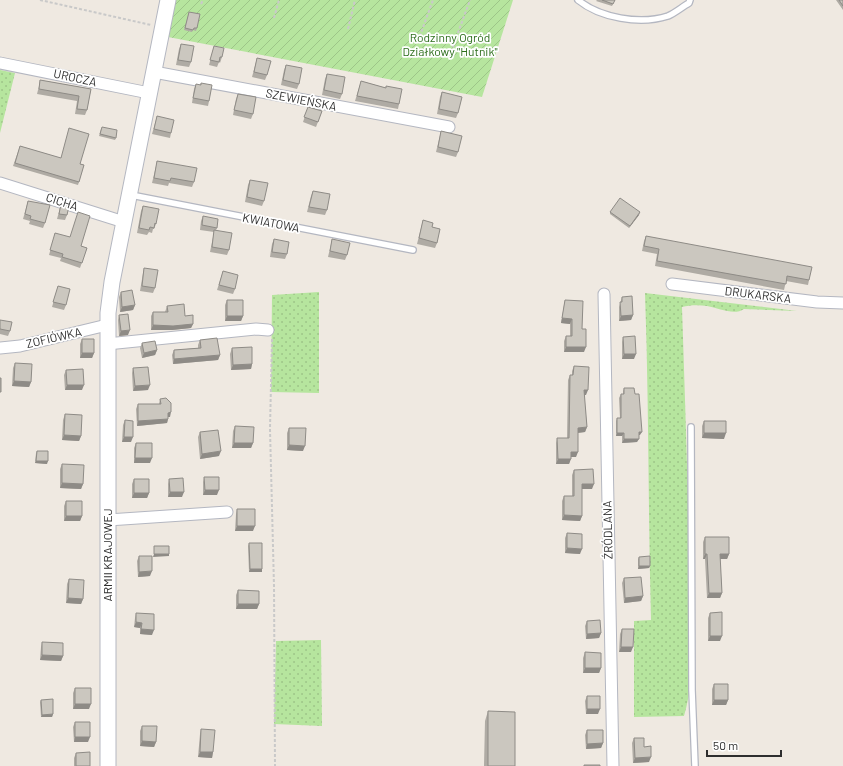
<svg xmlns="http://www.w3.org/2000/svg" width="843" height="766" viewBox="0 0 843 766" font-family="Barlow,sans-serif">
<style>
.grass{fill:url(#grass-dots)}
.garden{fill:url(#garden-furrows)}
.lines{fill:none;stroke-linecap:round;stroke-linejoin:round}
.lane-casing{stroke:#b4b7c1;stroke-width:8}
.street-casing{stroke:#b4b7c1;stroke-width:13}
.secondary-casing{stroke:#b4b7c1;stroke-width:17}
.path{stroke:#c9c9c9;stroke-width:2;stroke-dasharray:3 2;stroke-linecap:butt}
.lane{stroke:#fff;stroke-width:5.5}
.street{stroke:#fff;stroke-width:11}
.secondary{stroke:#fff;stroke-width:15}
.wall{fill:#afaba4}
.shaded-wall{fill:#8e8b86}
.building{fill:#cbc7bf;stroke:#8e8b86}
.labels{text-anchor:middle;stroke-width:3.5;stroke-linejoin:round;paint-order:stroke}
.park-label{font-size:12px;fill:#2c6e1b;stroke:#fff}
.street-label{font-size:12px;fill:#2e2e2e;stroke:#fff}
</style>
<defs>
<pattern id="grass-dots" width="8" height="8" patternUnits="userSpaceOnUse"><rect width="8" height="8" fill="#b6e59e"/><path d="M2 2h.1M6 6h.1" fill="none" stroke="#9dc588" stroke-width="1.8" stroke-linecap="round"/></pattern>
<pattern id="garden-furrows" width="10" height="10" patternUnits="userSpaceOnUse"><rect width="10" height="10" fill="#b6e59e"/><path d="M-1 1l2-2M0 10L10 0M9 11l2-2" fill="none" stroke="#9dc588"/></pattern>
</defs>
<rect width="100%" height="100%" fill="#efe9e1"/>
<!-- grass -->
<path class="grass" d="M0,70l15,3 -15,60z
M319,292v101l-48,-1 1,-97z
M645,293l152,18 -53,-2c-10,7 -25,-1 -37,-3 -8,-1 -17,-1 -25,1 3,91 6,182 8,273 1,44 7,92 -6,136l-50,1v-96l17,-1c-3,-109 -2,-218 -6,-327z
M321,640l1,86 -48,-2 2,-83z"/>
<!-- garden -->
<path class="garden" d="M175,0h338l-31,97 -314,-60z"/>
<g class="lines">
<!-- lane casing -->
<g class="lane-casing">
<path id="lane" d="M578,0c22,18 62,25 90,16 7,-3 14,-9 21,-13l1,-3
M131,195l282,55
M691,427l1,263 3,76"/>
</g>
<!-- street casing -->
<g class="street-casing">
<path id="street" d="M0,63l149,30
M154,72l295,55
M0,183l124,39
M672,284l145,18 26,1
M604,294l9,472
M107,344l149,-15 12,1
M0,348l20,-2 87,-21
M108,520l119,-8"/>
</g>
<!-- secondary casing -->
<g class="secondary-casing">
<path id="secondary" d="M108,766v-453l4,-31 56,-282"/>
</g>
<!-- path -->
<path class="path" d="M40,0l111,25
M201,4l2,-4
M274,18l5,-18
M348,29l7,-29
M418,41l15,-41
M451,52l19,-52
M272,339l-2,90 4,157 1,180"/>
<!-- lane -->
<use href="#lane" class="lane"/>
<!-- street -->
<use href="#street" class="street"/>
<!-- secondary -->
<use href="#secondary" class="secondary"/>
</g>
<!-- wall -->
<path class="wall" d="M597,0h18l-3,6 -16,-5z
M836,0h7v10z
M189,12l8,16 -1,3 -3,-1 -1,2 -8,-2z
M181,44l10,18 -2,5 -13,-2 3,-16z
M214,46l8,11 -2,6 -1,-1 -2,5 -8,-2z
M257,58l10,17 -2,5 -13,-3z
M286,65l13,19 -2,5 -16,-4 3,-15z
M327,74l15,20 -2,5 -18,-4 3,-16z
M40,80l51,9 -4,21 -2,5 -10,-1 2,-13 -40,-7 2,-8z
M361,81l25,7 13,16 -1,5 -43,-8z
M201,83l8,18 -1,5 -16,-3 2,-14 2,-5 4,1z
M442,92l16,21 -2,5 -19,-4 3,-17z
M238,94l15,20 -2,5 -18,-4 3,-16z
M308,107l14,4 -6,16 -13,-5z
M157,116l14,17 -1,5 -18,-4z
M101,129l15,9 -1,2 -16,-4z
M441,131l17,21 -2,5 -20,-5z
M20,146l64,19 -6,20 -65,-19z
M157,161l37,21 -2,5 -23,-4 -1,3 -16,-3 4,-17z
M250,180l14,21 -2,5 -17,-4 3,-17z
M313,191l14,19 -2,5 -18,-3 4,-16z
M28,201l17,22 -2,5 -14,-4 1,-3 -7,-2z
M61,204l6,11 -2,5 -8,-1z
M143,206l13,18 -2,5h-1l-1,4 -3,-1 -2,3 -10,-2 4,-22z
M610,212l29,3 -10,13 -19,-14z
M203,216l14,12 -1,2 13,20 -2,5 -17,-3 4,-20 -14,-2 1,-9z
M423,220l14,23 -2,5 -18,-4z
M55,233l26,13 6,2 -7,20 -20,-7 1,-3 -12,-3z
M646,236l163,44 -1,5 -22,-4 -2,9 -129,-24 2,-12 -15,-3 2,-10z
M274,239l13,15 -2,5 -15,-2 2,-13z
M332,239l15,16 -2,5 -17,-3 3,-13z
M144,268l11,20 -2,5 -13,-2 3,-18z
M223,271l12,18 -2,5 -16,-4z
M58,286l8,19 -2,5 -12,-3z
M121,292l14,13 -2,5 -13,2 -1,-15z
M622,297l11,18 -2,5 -12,1v-14z
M227,300l16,16 -2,5h-16v-16z
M565,300l17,29 2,23h-20v-11l2,-5h4v-12l-9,-1 3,-18z
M167,306l18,10 8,8 -2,4 -19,2h-21v-14l2,-4h12z
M119,315l9,20 -9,1 -1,-16z
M0,320l10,11 -2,5 -8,-2z
M623,337l11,22h-12v-17z
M82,339l12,14 -2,5h-12v-14z
M200,340l20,15 -2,5 -45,4 -1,-9 2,-5 24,-2v-3z
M142,343l15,7 -2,5 -13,3 -2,-10z
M232,348l20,16 -1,5 -20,1 -1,-16z
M15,363l16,19 -2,5 -17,-1 1,-18z
M574,366l12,29h-2l3,32 -2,5 -7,1 -2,24h-5l-2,7h-13v-21l1,-5h10l1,-58 2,-5h2v-4z
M133,368l15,22 -15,1 -1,-18z
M66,370l16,20h-17l-1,-15z
M624,388l11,6 5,41h-1l-2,7 -15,1v-7h-6v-15l1,-3h3l-1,-20 2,-4h2v-3z
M160,399l10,18h-2v2l-1,4 -30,3 -1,-17 2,-5h21z
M65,414l16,22 -2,5 -17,-1 1,-20z
M125,420l6,22h-9l1,-17z
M704,421l20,18 -22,-1v-12z
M235,426l18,17 -2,5h-19l1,-17z
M289,428l14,23 -16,-1v-17z
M200,432l19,24 -19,3 -2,-22z
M136,443l14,20h-16v-15z
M37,451l10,13 -12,-1 1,-10z
M62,464l21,20 -2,5 -21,-1v-19z
M574,470l18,19h-10v27l-2,5 -18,-1v-19l2,-5h8v-21z
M204,477l13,18h-14v-13z
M134,479l15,14 -2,5h-15v-14z
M169,479l13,18h-14v-13z
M66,501l16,15 -2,5h-16v-15z
M237,509l16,22h-18l1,-17z
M567,533l13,21 -15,-1v-15z
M705,537l24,17 -2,5h-7l2,34 -2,5h-13l-2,-39h-2v-17z
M249,543l13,29h-13l-1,-26z
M139,556l11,20 -12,1 -1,-16z
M639,557l11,9 -1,2 -11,1v-10z
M624,578l19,18 -2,5 -17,2 -2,-20z
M69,579l14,20 -2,5 -15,-1 1,-19z
M238,590l21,14 -2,5h-21v-14z
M136,613l16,22 -12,-1v-6l-6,-1 1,-9z
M710,613l10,28h-12v-23z
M587,621l14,12 -2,5 -13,1 -1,-13z
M622,629l9,23h-12l1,-18z
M42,642l21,14 -2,5 -21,-1 1,-13z
M585,652l16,16 -2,5h-16v-15z
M714,684l14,16 -2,5h-14v-16z
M75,688l14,21h-16v-16z
M587,696l11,18h-12l-1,-13z
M41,700l12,14 -1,3h-11l-1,-15z
M488,711l27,55h-31l1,-45z
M75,722l13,20h-14l-1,-15z
M142,726l14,16 -2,5 -14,-1v-15z
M201,729l12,23 -1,6 -14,-1 2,-23z
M587,730l16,13 -2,5 -15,1 -1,-14z
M634,738l10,9 5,15 -16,1 -1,-20z
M76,753l14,13h-16v-8z"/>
<!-- shaded-wall -->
<path class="shaded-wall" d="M640,212l-1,3 -10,13 1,-2z
M135,305l-2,5 -13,2 2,-5z
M633,315l-2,5 -12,1 2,-5z
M227,316h16l-2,5h-16z
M562,318l10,1 -2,5 -9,-1z
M193,324l-2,4 -19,2h-21l2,-5z
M130,330l-2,5 -9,1 2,-5z
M566,347h20l-2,5h-20z
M157,350l-2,5 -13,3 2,-5z
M82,353h12l-2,5h-12z
M624,354h12l-2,5h-12z
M220,355l-2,5 -45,4 1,-5z
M252,364l-1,5 -20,1 2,-5z
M14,381l17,1 -2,5 -17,-1z
M67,385h17l-2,5h-17z
M150,385l-2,5 -15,1 2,-5z
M584,390h4l-2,5h-4z
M171,412l-1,5h-4l2,-4z
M168,419l-1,4 -30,3 1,-5z
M587,427l-2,5 -9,1 2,-5z
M639,432h3l-2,3h-3z
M617,433h7l-2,3h-6z
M704,433h22l-2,6 -22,-1z
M64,435l17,1 -2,5 -17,-1z
M124,437h9l-2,5h-9z
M624,439h15l-2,3 -15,1z
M234,443h19l-2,5h-19z
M289,445l16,1 -2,5 -16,-1z
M221,451l-2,5 -19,3 2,-5z
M571,452h7l-2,5h-7z
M135,458h17l-2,5h-16z
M558,459h13l-2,5h-13z
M36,461h12l-1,3 -12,-1z
M62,483l21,1 -2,5 -21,-1z
M582,484h12l-2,5h-11z
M205,490h14l-2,5h-14z
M170,492h14l-2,5h-14z
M134,493h15l-2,5h-15z
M564,515l18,1 -2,5 -18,-1z
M66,516h16l-2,5h-16z
M237,526h18l-2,5h-18z
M567,548l15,1 -2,5 -15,-1z
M154,554h15v2l-16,1z
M705,554h2l-2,5h-2z
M720,554h9l-2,5h-9z
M639,566h11l-1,2 -11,1z
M250,569h12v3h-13z
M152,571l-2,5 -12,1 1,-5z
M709,593h13l-2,5h-13z
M643,596l-2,5 -17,2 1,-5z
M68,598l15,1 -2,5 -15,-1z
M238,604h21l-2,5h-21z
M136,622l6,1 -2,5 -6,-1z
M141,629l13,1 -2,5 -12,-1z
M601,633l-2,5 -13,1 1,-5z
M710,636h12l-2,5h-12z
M621,647h12l-2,5h-12z
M42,655l21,1 -2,5 -21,-1z
M585,668h16l-2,5h-16z
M714,700h14l-2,5h-14z
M75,704h16l-2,5h-16z
M587,709h13l-2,5h-12z
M53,714l-1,3h-11l1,-2z
M75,737h15l-2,5h-14z
M142,741l14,1 -2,5 -14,-1z
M603,743l-2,5 -15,1 1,-5z
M200,752h13l-1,6 -14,-1z
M651,757l-2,5 -16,1 2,-5z"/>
<!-- building -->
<path class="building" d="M602,0h13l-2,4z
M839,0h4v6z
M189,12l11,2 -3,14h-3l-1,2 -8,-2z
M181,44l13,2 -3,16 -13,-2z
M214,46l10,2 -2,9h-2l-1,5 -9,-2z
M257,58l14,3 -4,14 -13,-3z
M286,65l16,3 -3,16 -16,-4z
M327,74l18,3 -3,17 -18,-4z
M40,80l51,9 -4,21 -10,-1 2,-13 -40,-7z
M361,81l25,7v-2l16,3 -3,15 -42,-8z
M201,83l11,2 -3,16 -16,-3 3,-14 5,1z
M442,92l20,5 -4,16 -19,-4z
M238,94l18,3 -3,17 -19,-4z
M308,107l14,4 -4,11 -14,-5z
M157,116l17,4 -3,13 -17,-4z
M102,127l15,3 -1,8 -16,-4z
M69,128l20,6 -9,30 4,1 -5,17 -64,-19 5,-17 41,12z
M441,131l21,5 -4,16 -20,-5z
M157,161l40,7 -3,14 -23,-4 -1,3 -16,-3z
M250,180l18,3 -4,18 -17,-4z
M313,191l17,3 -3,16 -18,-3z
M620,198l20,14 -10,14 -20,-14z
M28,201l22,4 -5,18 -15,-4 1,-3 -6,-2z
M61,204l8,2 -2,9 -8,-1z
M143,206l16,3 -3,15 -1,-1 -1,5 -4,-1 -1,3 -10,-2z
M78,212l12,4 -9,30 6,2 -5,15 -20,-6 1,-3 -13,-4 5,-17 15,4z
M203,216l15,3 -1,9 -15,-3z
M423,220l10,3 -1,4 8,2 -3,14 -18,-5z
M214,230l18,3 -3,17 -17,-3z
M646,236l166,31 -3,13 -22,-4 -1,8 -129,-23 2,-12 -15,-3z
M274,239l15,3 -2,12 -15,-2z
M332,239l18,4 -3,12 -17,-4z
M144,268l14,2 -3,18 -13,-2z
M223,271l15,4 -3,14 -16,-4z
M58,286l12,3 -4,16 -13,-3z
M132,290l3,15 -13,2 -1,-15z
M632,296l1,19 -12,1 -1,-14h2v-5z
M227,300h16v16h-16z
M565,300l18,1 -1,28h4v18h-20v-11h6v-17l-10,-1z
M184,304l1,12 8,-1v9l-20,2 -20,-1v-13h15l-1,-6z
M128,314l2,16 -9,1 -2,-16z
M0,320l12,2 -2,9 -10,-2z
M635,336l1,18h-12l-1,-17z
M217,338l3,17 -46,4v-9l27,-2 -1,-8z
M82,339h12v14h-12z
M155,341l2,9 -13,3 -2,-10z
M252,347v17l-19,1 -1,-17z
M15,363l17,1 -1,18 -17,-1z
M574,366l15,1 -1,23h-4l3,37 -9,1v24h-7v7h-13l-1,-21h12l1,-63h3z
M148,367l2,18 -15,1 -2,-18z
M83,369l1,16h-17l-1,-15z
M0,378h1v14h-1z
M624,388h10l1,6h4l3,38h-3v7h-15v-6h-7v-15h4v-24h3z
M166,398l5,5v9l-3,1v6l-30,2v-17h23l-1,-5z
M65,414l17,1 -1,21 -17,-1z
M125,420l8,1v16h-9z
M704,421h22v12h-22z
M235,426l19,1 -1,16h-19z
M289,428h17l-1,18 -16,-1z
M218,430l3,21 -19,3 -2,-22z
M136,443h16v15h-17z
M37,451h11v10h-12z
M62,464l22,1 -1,19 -21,-1z
M593,469l1,15h-12v32l-18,-1v-19h10v-26z
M204,477h15v13h-14z
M183,478l1,14h-14l-1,-13z
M134,479h15v14h-15z
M66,501h16v15h-16z
M237,509h18v17h-18z
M567,533l15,1v15l-15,-1z
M705,537h24v17h-9l2,39h-13l-2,-39h-2z
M249,543h13v26h-12z
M154,546h15v8h-15z
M139,556h13v15l-13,1z
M650,556v10h-11v-9z
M641,577l2,19 -18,2 -1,-20z
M69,579l15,1 -1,19 -15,-1z
M238,590l21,1v13h-21z
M722,612v24h-12v-23z
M136,613l18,1v16l-13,-1 1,-6 -6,-1z
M600,620l1,13 -14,1v-13z
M622,629h12l-1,18h-12z
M42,642l21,1v13l-21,-1z
M585,652l16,1v15h-16z
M714,684h14v16h-14z
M75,688h16v16h-16z
M587,696h13v13h-13z
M53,699v15l-11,1 -1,-15z
M488,711l27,1v54h-27z
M75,722h15v15h-15z
M142,726h15l-1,16 -14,-1z
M201,729l14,1 -2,22h-13z
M587,730h16v13l-16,1z
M634,738h10v9l7,-1v11l-16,1z
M90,752v14h-14v-13z
M584,765h16v1h-16z"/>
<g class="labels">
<!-- park labels -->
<g class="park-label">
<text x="450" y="42">Rodzinny Ogród<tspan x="450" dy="14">Działkowy "Hutnik"</tspan></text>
</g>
<!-- street labels -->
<g class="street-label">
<text transform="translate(75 78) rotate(12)" y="4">UROCZA</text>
<text transform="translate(301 100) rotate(11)" y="4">SZEWIEŃSKA</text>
<text transform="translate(62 202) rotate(18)" y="4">CICHA</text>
<text transform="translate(271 223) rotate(11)" y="4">KWIATOWA</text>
<text transform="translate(758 295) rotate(7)" y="4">DRUKARSKA</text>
<text transform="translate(54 338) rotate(-13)" y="4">ZOFIÓWKA</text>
<text transform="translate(608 530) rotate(-91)" y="4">ŹRÓDLANA</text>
<text transform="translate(108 555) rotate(-90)" y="4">ARMII KRAJOWEJ</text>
</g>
</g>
<!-- scale -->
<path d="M707 750v6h74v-6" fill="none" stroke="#2e2e2e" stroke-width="2"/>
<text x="713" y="750" font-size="12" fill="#2e2e2e" stroke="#ffffff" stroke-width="3" paint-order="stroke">50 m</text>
</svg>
